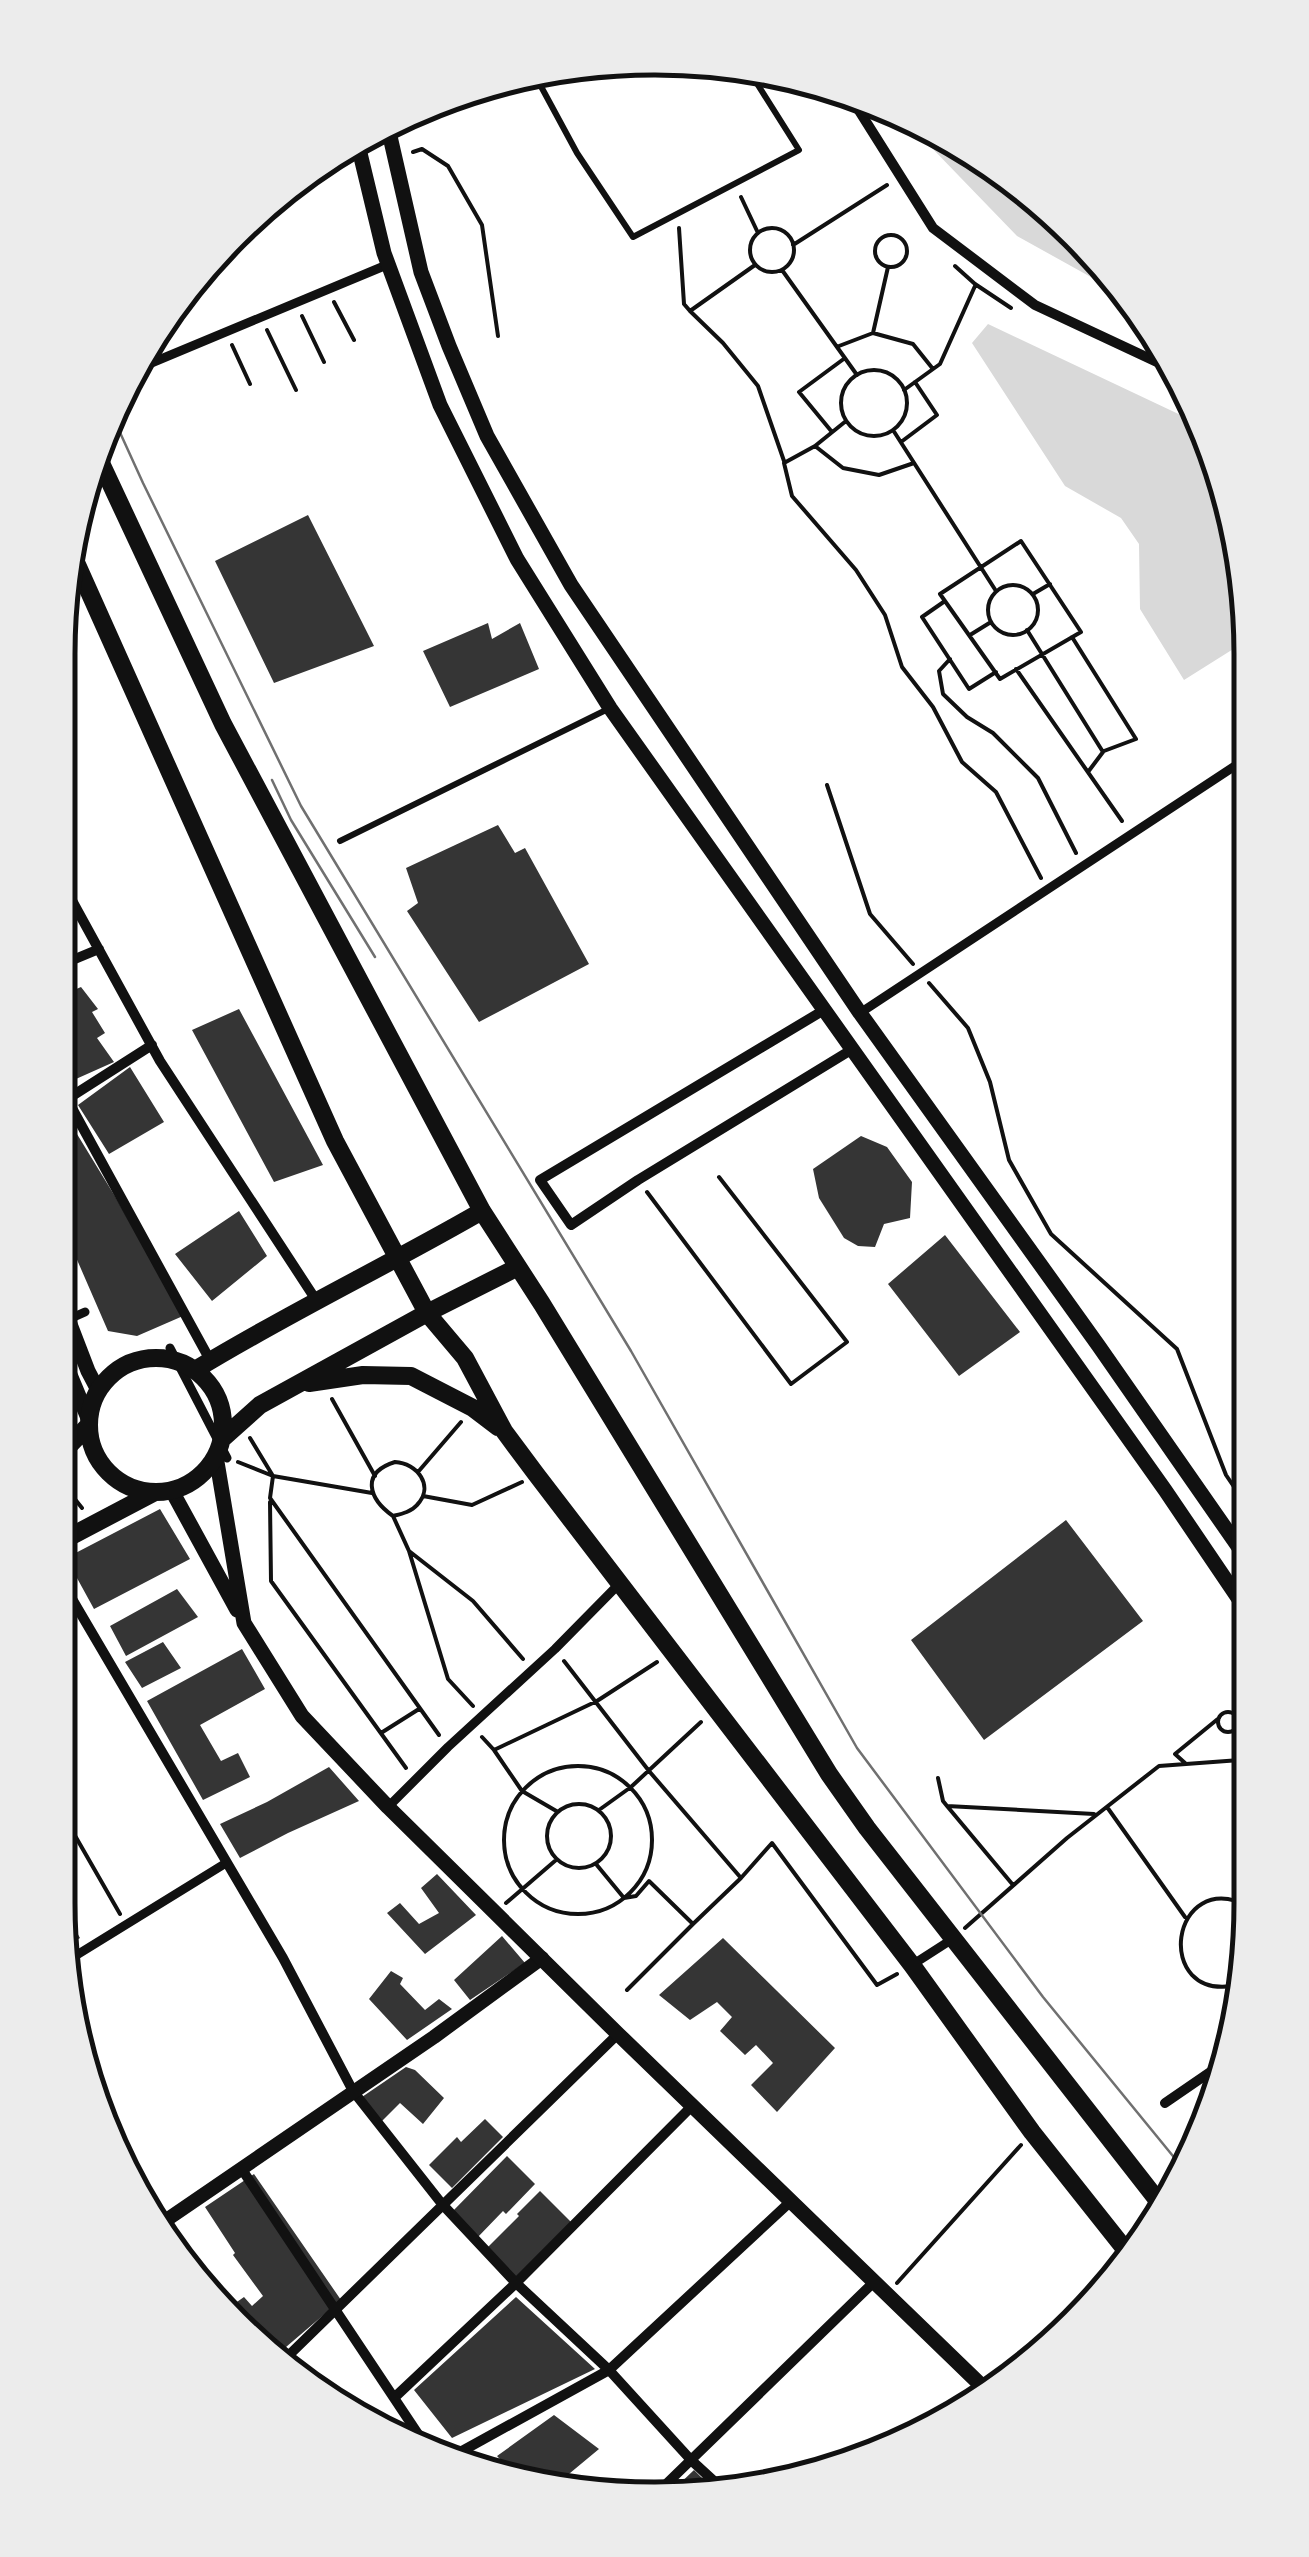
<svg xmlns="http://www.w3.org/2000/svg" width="1309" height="2557" viewBox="0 0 1309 2557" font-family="'Work Sans',sans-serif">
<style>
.water{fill:#d9d9d9}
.building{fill:#353535}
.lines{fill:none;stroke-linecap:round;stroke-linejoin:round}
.path{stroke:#111;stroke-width:4}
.service{stroke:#111;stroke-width:6}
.pedestrian{stroke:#111;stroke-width:9}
.minor{stroke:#111;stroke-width:10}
.tertiary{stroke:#111;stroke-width:14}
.secondary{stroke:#111;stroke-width:15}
.primary{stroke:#111;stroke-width:18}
.tram{stroke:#707070;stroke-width:2.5}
.rim{fill:none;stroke:#111;stroke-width:5}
</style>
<rect width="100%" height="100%" fill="#fff"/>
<!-- water -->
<path class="water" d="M909,116l9,3 100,62 110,111 6,9 -117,-65 -87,-90z
M988,324l218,103 40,149v65l-62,39 -44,-71 -1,-65 -18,-26 -56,-32 -93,-143z"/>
<!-- building -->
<path class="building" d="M308,515l66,131 -100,37 -59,-122z
M488,623l4,16 28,-16 19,46 -89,38 -27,-56z
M498,825l17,28 10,-5 64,116 -110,58 -72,-111 11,-8 -12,-35z
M81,987l17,22 -6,3 13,21 -8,5 17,24 -56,25v-90z
M239,1009l84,156 -49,17 -82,-152z
M130,1067l34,55 -55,32 -31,-49z
M66,1116l50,82 67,118 -46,20 -29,-5 -50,-115v-95z
M861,1136l26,11 25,35 -2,36 -26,6 -9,23 -17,-1 -14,-8 -25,-40 -6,-29z
M239,1211l28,45 -55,45 -37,-47z
M945,1235l75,97 -61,44 -71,-92z
M160,1509l30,50 -96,50 -28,-51z
M1066,1520l77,101 -159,119 -73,-100z
M177,1589l21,28 -72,39 -16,-30z
M163,1642l18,26 -39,20 -17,-26z
M242,1649l23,40 -65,36 21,36 17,-8 12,24 -47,23 -56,-99z
M329,1767l30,34 -71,32 -48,25 -20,-34 47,-22z
M437,1874l39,41 -51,39 -38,-41 13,-10 19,21 20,-11 -18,-25z
M58,1899l22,39 -15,9 -7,-45z
M502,1936l23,27 -55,37 -16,-20z
M723,1938l112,110 -58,64 -26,-27 22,-22 -17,-18 -11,10 -25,-24 12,-14 -15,-15 -27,18 -31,-25z
M391,1971l12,7 -3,6 25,26 14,-11 13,10 -45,31 -38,-41z
M406,2067l9,3 29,28 -21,26 -23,-21 -19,19 -19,-25z
M485,2119l18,18 -51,51 -23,-23 28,-28 4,5z
M507,2156l28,28 -29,30 -3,-3 -27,28 -26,-25z
M254,2174l87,126 -62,53 -24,-22 -21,-27 10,-7 8,9 11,-10 -30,-41 2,-2 -30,-46z
M540,2191l32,32 -57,55 -29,-29 33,-33 -2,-2z
M516,2297l79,72 -143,69 -38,-48z
M554,2415l45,34 -47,39h-15l-16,-6 -24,-26z
M694,2470l24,24 -47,-2z"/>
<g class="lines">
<!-- path -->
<path class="path" d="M832,96l6,9
M413,152l9,-3 26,17 34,59 16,111
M741,197l17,36
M679,228l5,76 6,7
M750 250a22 22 0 1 1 44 0a22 22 0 1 1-44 0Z
M875 251a16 16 0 1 1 32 0a16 16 0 1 1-32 0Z
M793,245l94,-60
M755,265l-65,46 33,32 35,43 26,75
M955,266l20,18 36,24
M782,270l75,105
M334,302l20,38
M302,316l22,46
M267,330l29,60
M873,333l15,-66
M232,345l18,39
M839,346l34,-13 40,11 20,25
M841 403a33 33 0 1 1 66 0a33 33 0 1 1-66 0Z
M904,390l36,-26 35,-78
M846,421l-31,25 28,22 36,7 35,-12
M893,430l103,161
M832,432l-33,-40 46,-34
M901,442l36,-27 -22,-33
M815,446l-31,17 8,33 64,74 29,45 17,52 31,40 29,55 34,30 45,86
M1021,541l60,91 -81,47 -60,-85z
M988 610a25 25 0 1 1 50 0a25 25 0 1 1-50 0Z
M1033,594l17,-10
M945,601l-23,16 47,72 27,-17
M1027,630l76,122 -15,20
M970,635l21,-13
M1072,637l64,102 -32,12
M950,659l-11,12 4,23 24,23 26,16 45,45 38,75
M1016,669l106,152
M827,785l43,129 43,50
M929,983l39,45 22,54 19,78 42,74 126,115 49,126 23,34
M647,1192l144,192 56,-42 -128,-165
M332,1399l43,77
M250,1438l23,38 99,17
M238,1462l35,14 -3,22 169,237
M395,1462c22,1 40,24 22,43 -6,7 -16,9 -24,11 -24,-17 -33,-43 2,-54z
M418,1472l43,-50
M58,1478l24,30
M423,1496l49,9 50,-23
M270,1502l1,79 135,187
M393,1516l16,35 64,50 50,58
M409,1551l39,128 25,27
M564,1661l85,110 92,107
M1218 1722a10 10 0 1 1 20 0a10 10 0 1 1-20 0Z
M1237,1725l13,-11
M1236,1728l14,9
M381,1733l38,-24
M482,1737l12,13 28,41 36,21
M494,1750l103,-49 60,-39
M1242,1762l8,13
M1185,1763l-10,-9 44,-36
M504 1840a74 74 0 1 1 148 0a74 74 0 1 1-148 0Z
M938,1778l5,23 4,5
M547 1836a32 32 0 1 1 64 0a32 32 0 1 1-64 0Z
M58,1806l62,108
M1107,1807l78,110
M599,1810l32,-23 70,-65
M596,1864l28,34 12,-2 13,-15 44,43 48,-46 31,-35 105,142 20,-11
M1013,1885l-66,-79 147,8
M506,1903l50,-43
M965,1928l102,-90 92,-72 81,-6 10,1
M1238,1985c-87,19 -68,-121 12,-78
M627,1990l66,-66
M897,2283l124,-138"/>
<!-- service -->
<path class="service" d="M537,79l40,74 56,84 166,-87 -48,-76
M340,841l268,-132"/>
<!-- pedestrian -->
<path class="pedestrian" d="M137,369l252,-105
M860,1013l387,-255
M58,1324l27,-12
M170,1348l57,110
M388,1807l60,-60 107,-98 65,-66
M67,1961l159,-98
M912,1965l42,-27"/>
<!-- minor -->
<path class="minor" d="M853,101l80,127 102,77 139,65
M58,875l102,186 156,239
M58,966l41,-17
M824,1010l-284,170 31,45 67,-45 213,-130
M67,1099l143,261
M58,1105l94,-60
M58,1575l225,383 70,133 89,113 74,79 93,87 82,90 37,34
M1165,2103l51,-35
M241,2168l185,278
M286,2358l332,-324
M395,2397l121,-114 177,-178
M453,2456l156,-86 181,-168
M658,2492l217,-211"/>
<!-- tertiary -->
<path class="tertiary" d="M159,2225l275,-188 108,-79"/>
<!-- secondary -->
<path class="secondary" d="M389,132l32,140 28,74 38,90 84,149 289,428 238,332 151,217
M359,149l25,104 56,152 77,154 93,149 555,782 84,124
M58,1293l30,78 10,19
M58,1346l30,72
M216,1456l28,167 58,93 86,91 230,227 368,356
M172,1491l65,119"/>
<!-- primary -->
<path class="primary" d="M100,461l123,263 259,487 60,93 287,470 38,54 295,378
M74,558l261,583 92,172 38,45 39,73 32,43 376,491 120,167 96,121
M89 1425a67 67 0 1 1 134 0a67 67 0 1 1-134 0Z
M195,1370c93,-57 192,-104 287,-159
M309,1383l54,-8 48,1 62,32 25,19
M222,1439l38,-34 167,-92 91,-46
M58,1457l31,-32
M58,1543l95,-50"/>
<!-- tram -->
<path class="tram" d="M112,415l31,68 158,323 330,545 226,397 186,249 143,175
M272,780l19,40 84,137"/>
</g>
<!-- crop -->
<path d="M0 0H1309V2557H0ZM654 75H655A579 579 0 0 1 1234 654V1903A579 579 0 0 1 655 2482H654A579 579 0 0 1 75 1903V654A579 579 0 0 1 654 75Z" fill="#ececec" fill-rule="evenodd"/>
<path class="rim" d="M654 75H655A579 579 0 0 1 1234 654V1903A579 579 0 0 1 655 2482H654A579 579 0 0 1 75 1903V654A579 579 0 0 1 654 75Z"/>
</svg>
